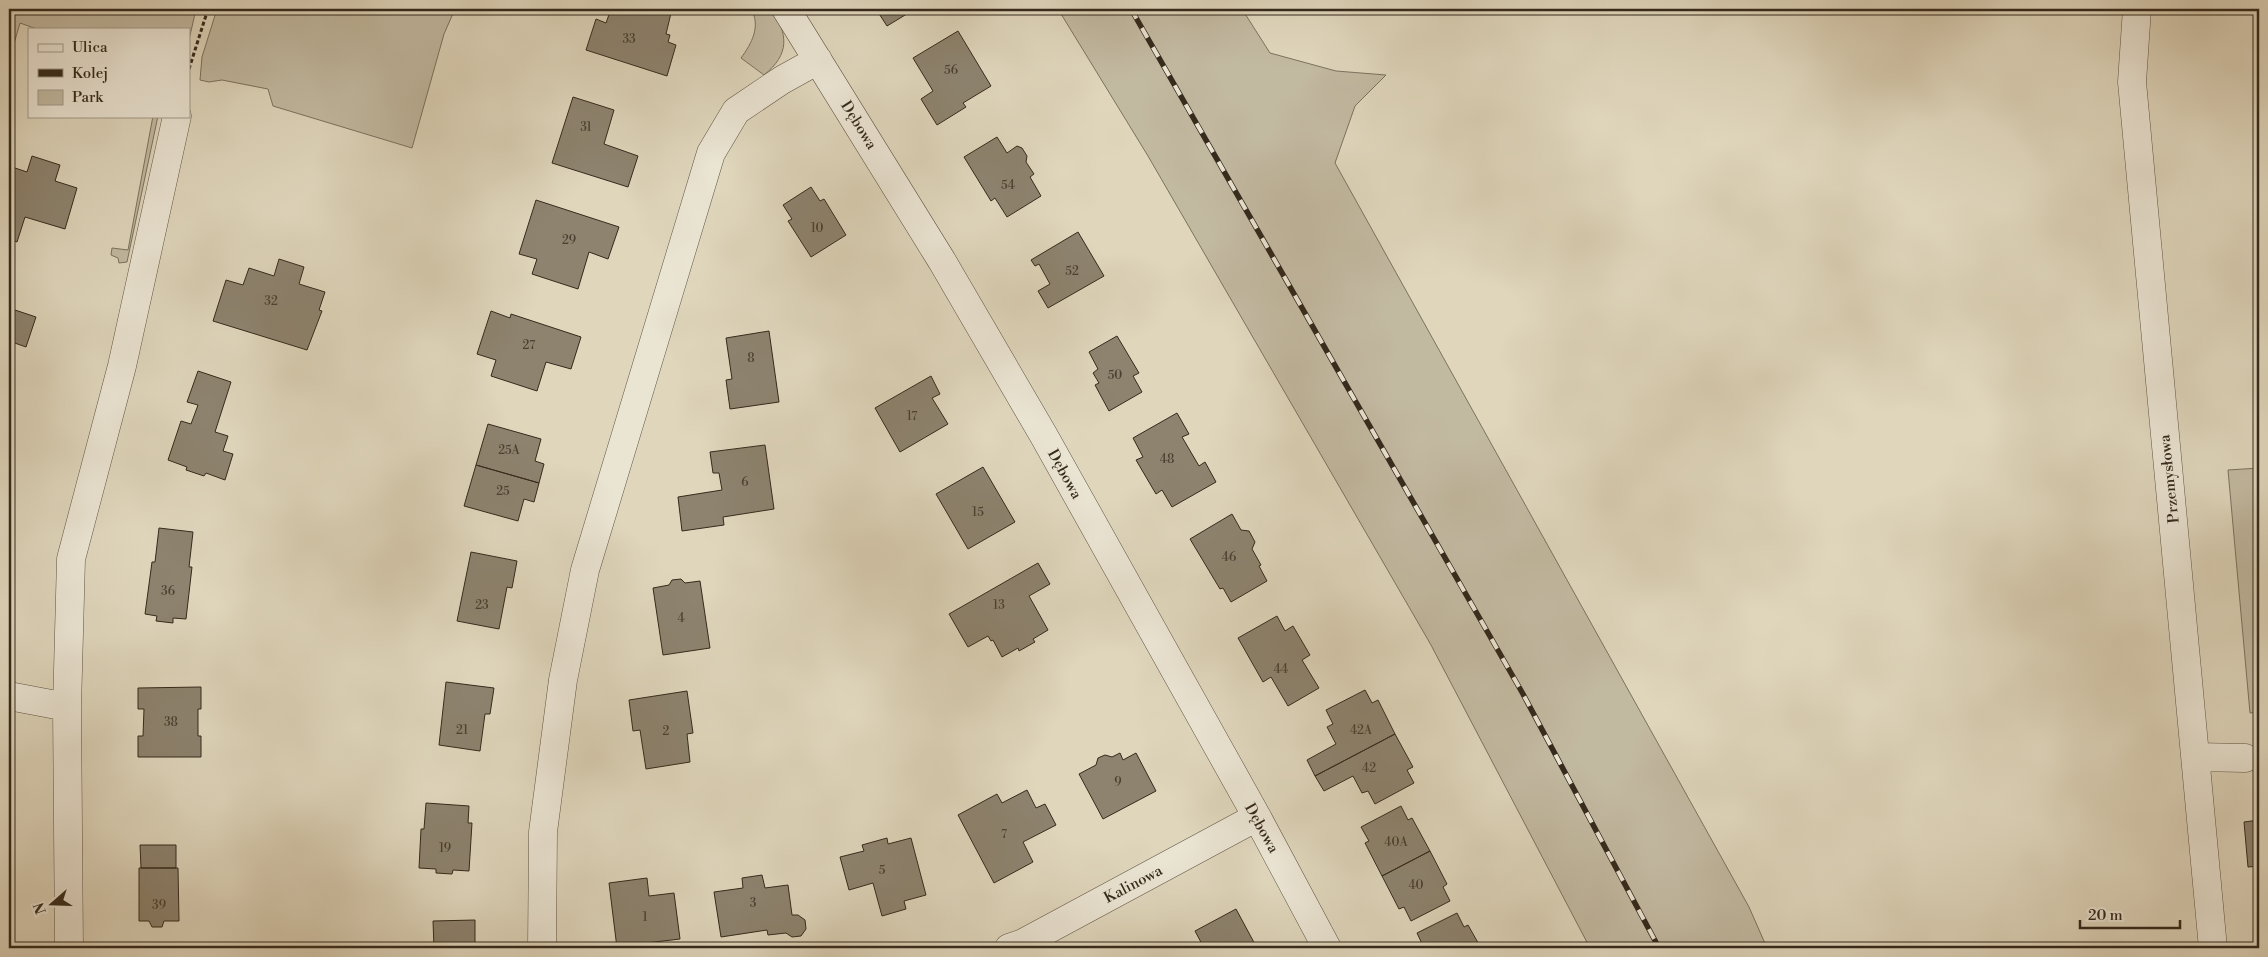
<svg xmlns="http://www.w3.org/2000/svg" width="2268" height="957" viewBox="0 0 2268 957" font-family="'Libre Bodoni',serif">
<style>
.green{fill:#c2b9a1;stroke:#7c725e}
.building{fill:#8d836f;stroke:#352a1c}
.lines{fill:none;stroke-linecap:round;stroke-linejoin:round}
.street-casing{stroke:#605544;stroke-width:29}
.path{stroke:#352a1c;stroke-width:3;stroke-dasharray:4 2.5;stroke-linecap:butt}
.street{stroke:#eae4d3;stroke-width:28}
.rail-casing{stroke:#352a1c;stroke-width:5.5}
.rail{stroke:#eae4d3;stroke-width:4;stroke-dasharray:11;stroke-linecap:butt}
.labels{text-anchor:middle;stroke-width:4;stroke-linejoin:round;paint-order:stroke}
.number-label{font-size:12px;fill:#4b4031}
.street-label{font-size:15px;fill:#352a1c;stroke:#eae4d3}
</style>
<rect width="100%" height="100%" fill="#dfd6bc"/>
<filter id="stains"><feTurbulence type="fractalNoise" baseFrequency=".004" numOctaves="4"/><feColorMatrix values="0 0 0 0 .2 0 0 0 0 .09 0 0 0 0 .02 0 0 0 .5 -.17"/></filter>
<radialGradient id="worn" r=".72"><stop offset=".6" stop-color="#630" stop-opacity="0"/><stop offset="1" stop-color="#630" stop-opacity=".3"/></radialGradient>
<!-- green -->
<path class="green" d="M9,9h187l-7,31v-11h-152l-17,-6 -11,38z
M217,9h238l-11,25 -32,114 -139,-42 -5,-17 -46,-9 -13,2 -9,-2 2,-23z
M751,9h21c16,26 18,45 -8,66l-23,-17c11,-15 20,-32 10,-49z
M1058,9h184l28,44 66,18 50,4 -31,31 -20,57 414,744 18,41h-177l-159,-303 -283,-489z
M153,116h5l-31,146 -8,1 -1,-5 -7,-3 1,-7 16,2z
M2259,468v244l-9,1 -22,-243z"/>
<!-- building -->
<path class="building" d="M611,9h61l-6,25 4,1 -2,7 8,3 -9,31 -81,-26 10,-31 10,4z
M876,9h39l-28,17z
M958,31l33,55 -28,17 3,4 -29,18 -16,-26 12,-8 -20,-33z
M573,97l41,13 -10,34 34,12 -10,31 -76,-24z
M997,137l10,16 10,-7 5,2 5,8 -1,6 8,12 -4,3 11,19 -34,21 -12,-19 -4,3 -27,-44z
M32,156l28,9 -5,16 22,7 -12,41 -40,-12 -8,25 -8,-3v-73l18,6z
M811,187l9,14 4,-2 22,36 -35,22 -23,-36 4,-2 -9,-14z
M536,200l83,27 -11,32 -19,-7 -11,37 -46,-15 5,-15 -18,-5z
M1078,232l26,44 -56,32 -10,-17 12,-7 -11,-20 -4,2 -4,-6z
M279,259l25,8 -5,17 26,8 -6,18 3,1 -15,39 -94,-29 13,-41 17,5 6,-17 25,8z
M9,308l27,9 -10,30 -17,-6z
M491,311l19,7 1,-4 70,23 -10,32 -25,-7 -9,29 -46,-15 5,-16 -19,-6z
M769,331l10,71 -49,7 -4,-29 6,-1 -6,-41z
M1117,336l22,37 -6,3 9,16 -33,19 -14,-26 4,-2 -6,-10 5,-4 -9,-17z
M198,371l33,11 -16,50 13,4 -5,15 10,3 -8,26 -19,-7 -2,3 -18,-6 1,-3 -19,-7 13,-39 10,3 7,-19 -11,-3z
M931,376l9,18 -8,4 16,26 -48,28 -25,-44z
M1177,413l12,21 -7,3 17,29 6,-4 11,20 -44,25 -10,-17 -6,4 -20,-34 7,-3 -10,-19z
M488,424l53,15 -6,22 9,3 -5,19 -63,-18z
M765,445l9,64 -51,8 1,8 -42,6 -4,-34 44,-7 -3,-17h-6l-3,-21z
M476,465l63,18 -5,19 -10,-3 -6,22 -54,-15z
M983,467l32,55 -47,27 -32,-55z
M1232,514l9,16 8,1 6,11 -3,7 9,16 -2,1 8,15 -36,21 -8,-14 -3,1 -30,-50z
M159,528l34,4 -4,35h3l-6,52 -13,-1v5l-17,-2 1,-5 -12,-2 7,-52h3z
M471,552l46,9 -5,27 -5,-1 -8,42 -42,-8z
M1038,563l12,21 -21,12 19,34 -15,9 2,3 -16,9 -1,-3 -16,9 -9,-17 -2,1 -3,-5 -20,11 -19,-33z
M681,579l4,4 15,-2 10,67 -47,7 -10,-67 16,-3 3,-5z
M1277,616l8,15 8,-5 17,29 -8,5 17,28 -31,18 -17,-29 -8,5 -25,-44z
M446,682l48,6 -4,26h-5l-5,37 -41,-6z
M201,687v22h-3v27h3v21h-63v-21h5l1,-27h-6v-21z
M1365,690l7,13 6,-3 17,34 -80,42 -8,-16 29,-16 -9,-17 6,-3 -7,-14z
M687,691l6,42 -6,1 3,28 -44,7 -6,-39 -7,1 -4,-31z
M1395,734l18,33 -6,3 7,13 -39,21 -7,-13 -6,2 -9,-17 -29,15 -9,-15z
M1120,753l3,7 13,-7 20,38 -53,28 -24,-45 17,-9 2,-7 7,-3 7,2z
M1027,790l9,18 9,-4 11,21 -33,17 10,20 -39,21 -36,-68 39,-21 5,9z
M426,803l43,3 -1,17h4l-3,48 -16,-1 -1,4 -16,-1v-4l-17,-1 2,-39h3z
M1401,806l7,14 4,-2 18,33 -48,25 -17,-33 4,-2 -8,-14z
M2259,820v46l-11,1 -4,-45z
M887,838l1,6 23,-6 15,57 -22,6 2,8 -24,7 -9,-33 -24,7 -9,-33 24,-6 -2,-6z
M140,845h36v23h-35z
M1430,851l17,33 -4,3 7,14 -39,20 -7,-14 -5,2 -17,-33z
M139,868h39l1,53h-15l-2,6h-10l-3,-6h-10z
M762,875l3,13 23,-3 4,30h6l7,5 1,9 -5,7 -9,1 -6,-4 -18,2 -1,-5 -46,7 -7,-45 29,-4 -1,-10z
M647,878l2,18 25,-3 6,46 -34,4 1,5h-30l-8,-65z
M1236,909l21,39h-58l4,-2 -8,-15z
M1457,913l7,14 4,-2 13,23h-57l-7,-15z
M475,920v28h-41l-1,-27z"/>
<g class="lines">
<!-- street casing -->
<g class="street-casing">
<path id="street" d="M786,9l156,252 102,175 213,381 70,131
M2137,9l-5,73 81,866
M9,696l58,11
M2196,757l49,1
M69,948l-2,-241 4,-148 51,-193 55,-250
M542,948l1,-116 20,-152 22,-110 126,-417 25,-42 46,-31 36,-20
M1009,948l14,-5 234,-126"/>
</g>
<!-- path -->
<path class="path" d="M189,69l19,-60"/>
<!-- street -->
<use href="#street" class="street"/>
<!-- rail casing -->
<g class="rail-casing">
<path id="rail" d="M1131,9l392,685 136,254"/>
</g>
<!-- rail -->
<use href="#rail" class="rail"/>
</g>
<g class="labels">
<!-- number labels -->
<g class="number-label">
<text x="629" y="43">33</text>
<text x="951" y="74">56</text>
<text x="586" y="131">31</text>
<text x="1008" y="189">54</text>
<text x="817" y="232">10</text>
<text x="569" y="244">29</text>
<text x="1072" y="275">52</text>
<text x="271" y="305">32</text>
<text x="529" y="349">27</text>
<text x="751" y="362">8</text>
<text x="1115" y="379">50</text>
<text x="912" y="420">17</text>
<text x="509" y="454">25A</text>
<text x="1167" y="463">48</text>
<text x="745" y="486">6</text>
<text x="503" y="495">25</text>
<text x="978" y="516">15</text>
<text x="1229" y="561">46</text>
<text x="168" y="595">36</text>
<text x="482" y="609">23</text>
<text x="999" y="609">13</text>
<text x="681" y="622">4</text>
<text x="1281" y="673">44</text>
<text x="171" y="726">38</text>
<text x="462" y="734">21</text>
<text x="1361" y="734">42A</text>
<text x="666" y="735">2</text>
<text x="1369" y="772">42</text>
<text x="1118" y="786">9</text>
<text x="1004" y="838">7</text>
<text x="1396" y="846">40A</text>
<text x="445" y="852">19</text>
<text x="882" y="874">5</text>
<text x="1416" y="889">40</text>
<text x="753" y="907">3</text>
<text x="159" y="909">39</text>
<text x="645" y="921">1</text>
</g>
<!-- street labels -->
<g class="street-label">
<text transform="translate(859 125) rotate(58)" y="5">Dębowa</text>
<text transform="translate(1065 474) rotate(61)" y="5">Dębowa</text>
<text transform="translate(2169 479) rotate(-96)" y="5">Przemysłowa</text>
<text transform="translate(1262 828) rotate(61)" y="5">Dębowa</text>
<text transform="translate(1133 884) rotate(-28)" y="5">Kalinowa</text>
</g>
</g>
<!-- margin -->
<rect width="2268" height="957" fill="none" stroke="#dfd6bc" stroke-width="30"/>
<rect x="10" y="10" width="2248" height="937" fill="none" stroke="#352a1c" stroke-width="2.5"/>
<rect x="15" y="15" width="2238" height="927" fill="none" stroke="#352a1c"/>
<!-- legend -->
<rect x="28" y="28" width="162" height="90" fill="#eae4d3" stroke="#a29a8a"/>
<rect x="38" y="44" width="25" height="8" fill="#eae4d3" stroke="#a29a8a"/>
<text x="72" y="52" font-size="15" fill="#352a1c">Ulica</text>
<rect x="38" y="69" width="25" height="8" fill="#352a1c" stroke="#a29a8a"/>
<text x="72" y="78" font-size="15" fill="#352a1c">Kolej</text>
<rect x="38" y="90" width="25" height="15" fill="#c2b9a1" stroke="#a29a8a"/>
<text x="72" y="102" font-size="15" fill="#352a1c">Park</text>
<!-- north arrow -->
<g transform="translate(52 904) rotate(250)" stroke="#eae4d3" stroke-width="4" paint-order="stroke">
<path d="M0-4L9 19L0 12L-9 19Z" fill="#352a1c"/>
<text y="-8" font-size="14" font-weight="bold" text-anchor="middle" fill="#352a1c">N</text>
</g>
<!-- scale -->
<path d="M2080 920v8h100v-8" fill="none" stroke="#352a1c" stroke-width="2.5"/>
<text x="2088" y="920" font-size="15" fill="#352a1c" stroke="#eae4d3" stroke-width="4" paint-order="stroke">20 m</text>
<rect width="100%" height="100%" filter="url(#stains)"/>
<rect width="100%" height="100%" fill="url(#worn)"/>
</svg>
